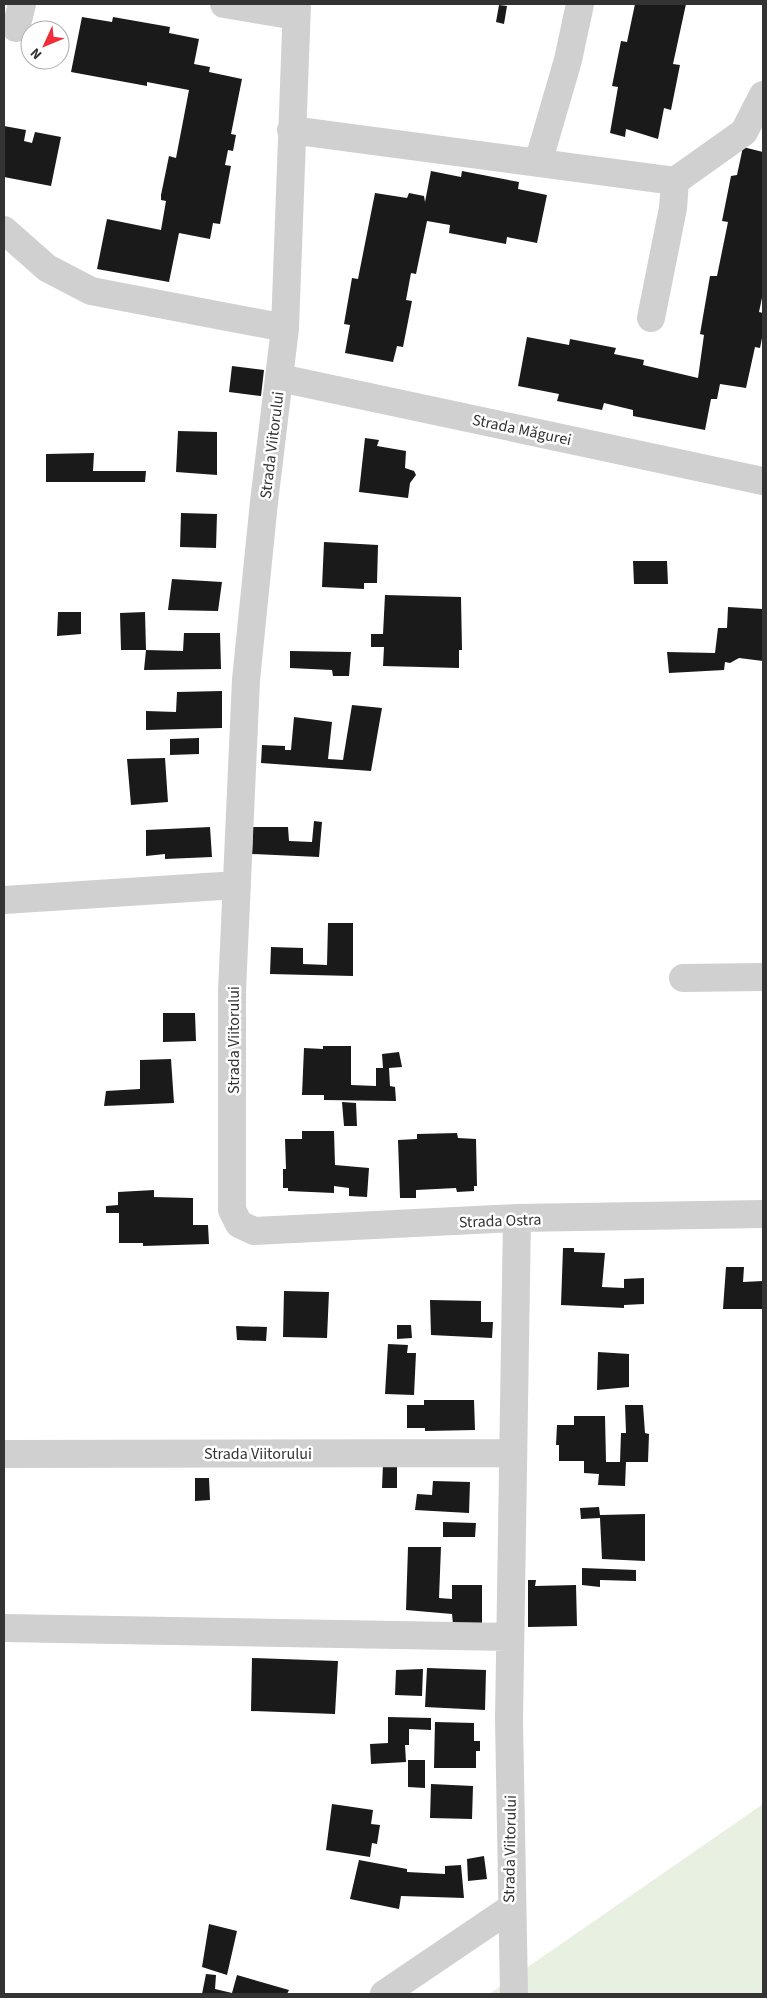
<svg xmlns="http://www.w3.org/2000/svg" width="767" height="1998" viewBox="0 0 767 1998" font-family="'Source Sans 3',sans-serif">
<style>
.green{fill:#e8f0e1}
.building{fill:#1a1a1a}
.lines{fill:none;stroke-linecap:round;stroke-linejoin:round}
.minor{stroke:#d0d0d0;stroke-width:28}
.labels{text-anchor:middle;stroke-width:5;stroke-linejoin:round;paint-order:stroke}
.street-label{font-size:16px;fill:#333;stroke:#fff}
</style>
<rect width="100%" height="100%" fill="#fff"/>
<!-- green -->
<path class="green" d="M763,1804v190h-274z"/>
<!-- building -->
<path class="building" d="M635,4h51l-13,60 7,1 -9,45 -7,-2 -6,31 -32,-10 -1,8 -15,-4 8,-46 -6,-1 9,-45 6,1z
M499,5l8,1 -3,18 -8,-2z
M82,17l30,5 1,-5 57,10 -1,6 30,6 -5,25 16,3 -1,5 33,7 -11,55 5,1 -3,16 -5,-1 -3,15 6,1 -11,58 -7,-1 -3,16 -31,-6 -10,49 -72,-13 10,-50 54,11 5,-29 -5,-1v-5l8,-39 7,2 13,-68 -42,-8v4l-76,-14z
M4,126l22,4 -2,11 8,2 3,-11 26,5 -10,49 -47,-9z
M743,147l20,5v141l-4,19 4,1v20l-3,15 -5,-1 -9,41 -26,-4 -3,15h-6l-6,31 -72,-14v-6l-29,-7 -2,7 -45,-9 2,-7 -41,-8 9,-49 42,8 1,-6 46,9 -2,6 30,6 -1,5 55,13 6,-43 -4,-1 10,-58h7l11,-54 -6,-1 9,-45 6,-1z
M431,171l30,6 1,-6 57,11 -1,7 29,6 -10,48 -30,-6 -1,7 -57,-11 1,-8 -23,-4 -11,53 -5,-1 -5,27 6,1 -9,46 -6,-1 -4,16 -48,-9 5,-28 -6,-1 8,-46 6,1 17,-86 32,5 2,-5 15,3 1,6z
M232,366l32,4 -3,26 -32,-4z
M178,431l39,1v43l-41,-3z
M365,438l14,2 -2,6 29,5 -1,17 9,3 2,4 -6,8 -2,15 -49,-6z
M94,453l-1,18h53l-1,11h-99v-28z
M181,513l36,1 -1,34 -36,-1z
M324,542l54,3 -1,38h-13v6l-42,-2z
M633,561h34l1,23h-34z
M172,579l50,3 -4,29 -50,-1z
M385,595l76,2 1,53h-3v18l-76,-2 1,-19h-13v-13h12z
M728,607l35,2v52l-24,-3 -9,5 -5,-1 -1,8 -55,3 -2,-21 48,1 3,-25h9z
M58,612h23v22l-24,2z
M145,612l1,38h-25l-1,-37z
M184,633h36l1,36 -77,1 2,-20 37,1z
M290,651l61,1 -2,24h-16l-1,-6 -42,-2z
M222,691v37l-76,2v-19l30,1 1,-20z
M352,705l30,3 -11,63 -110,-8 1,-18 23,1v4h6l3,-33 38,5 -4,37 15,1z
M199,738v16l-29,1v-16z
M165,758l3,44 -37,3 -4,-46z
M314,821l8,1 -3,35 -67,-3 1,-27h35l1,14 23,1z
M210,827l2,30 -47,2v-5l-19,2v-26z
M328,923h25v53l-83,-2 1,-27 32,1v16l24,1z
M163,1013h32l1,28 -33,1z
M323,1046h28v39l25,1v-18h7l-1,-14 17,-2 3,15 -13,1 1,18 5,1 1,14 -72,-1v-5h-22l2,-47 19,1z
M171,1059l3,44 -70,3 2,-15 34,-2v-29z
M342,1102l14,1 1,23h-13z
M302,1131h32l1,34 34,3 -2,29 -18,-1v-8l-15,-2v7l-46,-2v-3h-5v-19h3l-1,-30h17z
M457,1133l1,5 18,1 1,47h-3v5l-17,1 -1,-4 -40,2v8h-16l-2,-58 19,-1v-5z
M154,1190v7l39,1v27h15l1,19 -66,2v-3h-24v-30h-13v-7l12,-1v-13z
M563,1248h11v4l31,1 -3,34 22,1v-9l20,-1v26l-20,1v3l-63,-3z
M726,1267h18l-1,15 20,-1v28h-40z
M284,1291l45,1 -2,46 -44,-1z
M430,1300l51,1v21h12l-1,16 -61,-3z
M397,1325h14l1,13 -15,1z
M236,1326l31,1 -1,14 -29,-1z
M388,1344l20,1 -1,8h9l-2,42 -29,-1z
M598,1352l31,2v33l-32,3z
M424,1400h50l1,30 -50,1v-3h-18v-23h17z
M625,1405h18l2,28 4,1 -1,28h-22l-1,24 -27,-1 1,-11 -15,-1v-12h-25v-16h-3l1,-20h17v-9h31l1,46h14l1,-29h5z
M383,1464l14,2v22h-15z
M195,1478h14l1,22 -15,1z
M433,1481l37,1 -1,31 -54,-3 2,-16 15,1z
M599,1507l1,8 45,-1v47l-43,-2 -2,-41 -19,1 -1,-11z
M443,1522l33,1 -1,14h-32z
M408,1547h33l-2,51 13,1v-14h30v39h-29l-1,-10 -46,-4z
M582,1568l54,2v11l-36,-1v7l-18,-2z
M528,1580h8l-1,6 41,-1 1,41 -49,1z
M252,1658l86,3 -3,53 -84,-3z
M427,1668l59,2 -1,40 -60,-3z
M423,1669l-1,27 -27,-1 1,-25z
M388,1717l43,1v12l-22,-1v16h-4l1,17 -35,2 -1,-20 18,-1z
M435,1722l39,1v18h6v10h-4v17h-42z
M408,1760h17v28l-17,-1z
M431,1784l42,2 -1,33 -42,-1z
M332,1804l41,6 -2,14 9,1 -3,19 -5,-1 -2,14 -44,-7z
M484,1856l3,23 -19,2 -1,-22z
M359,1860l48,9v3l38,2v-8l16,-1 3,33 -63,-2 -2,13 -49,-10z
M209,1924l28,7 -10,44 -25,-8z
M206,1974l10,1 -1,14 17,4 5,-18 52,15 -2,4h-85z"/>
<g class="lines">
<!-- minor -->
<path class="minor" d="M224,4l72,12
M297,4l-12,324 -21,174 -18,178 -14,311v219l7,14 15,7 263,-13 246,-4
M16,28l6,-24
M291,130l384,51 69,-49 19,-37
M538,163l30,-103 12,-56
M4,230l43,38 44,23 194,37
M651,318l22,-110 2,-27
M280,378l483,103
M4,900l233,-15
M683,978l80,-1
M4,1454l509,-1
M4,1628l506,9
M384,1994l127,-86
M514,1994l-5,-275 8,-501"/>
</g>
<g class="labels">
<!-- street labels -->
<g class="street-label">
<text transform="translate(522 429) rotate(12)" y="6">Strada Măgurei</text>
<text transform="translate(271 445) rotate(-83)" y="6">Strada Viitorului</text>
<text transform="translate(233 1040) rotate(-90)" y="6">Strada Viitorului</text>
<text transform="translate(500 1220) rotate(-2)" y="6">Strada Ostra</text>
<text x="258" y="1459">Strada Viitorului</text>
<text transform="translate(509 1849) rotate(-89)" y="6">Strada Viitorului</text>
</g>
</g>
<!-- border -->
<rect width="767" height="1998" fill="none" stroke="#333333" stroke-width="10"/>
<!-- north arrow -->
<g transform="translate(45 45) rotate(226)"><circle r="24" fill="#ffffff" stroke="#adadad"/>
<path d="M0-4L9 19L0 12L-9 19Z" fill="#f02e38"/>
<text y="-8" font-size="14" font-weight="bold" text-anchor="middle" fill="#333333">N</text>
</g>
</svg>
